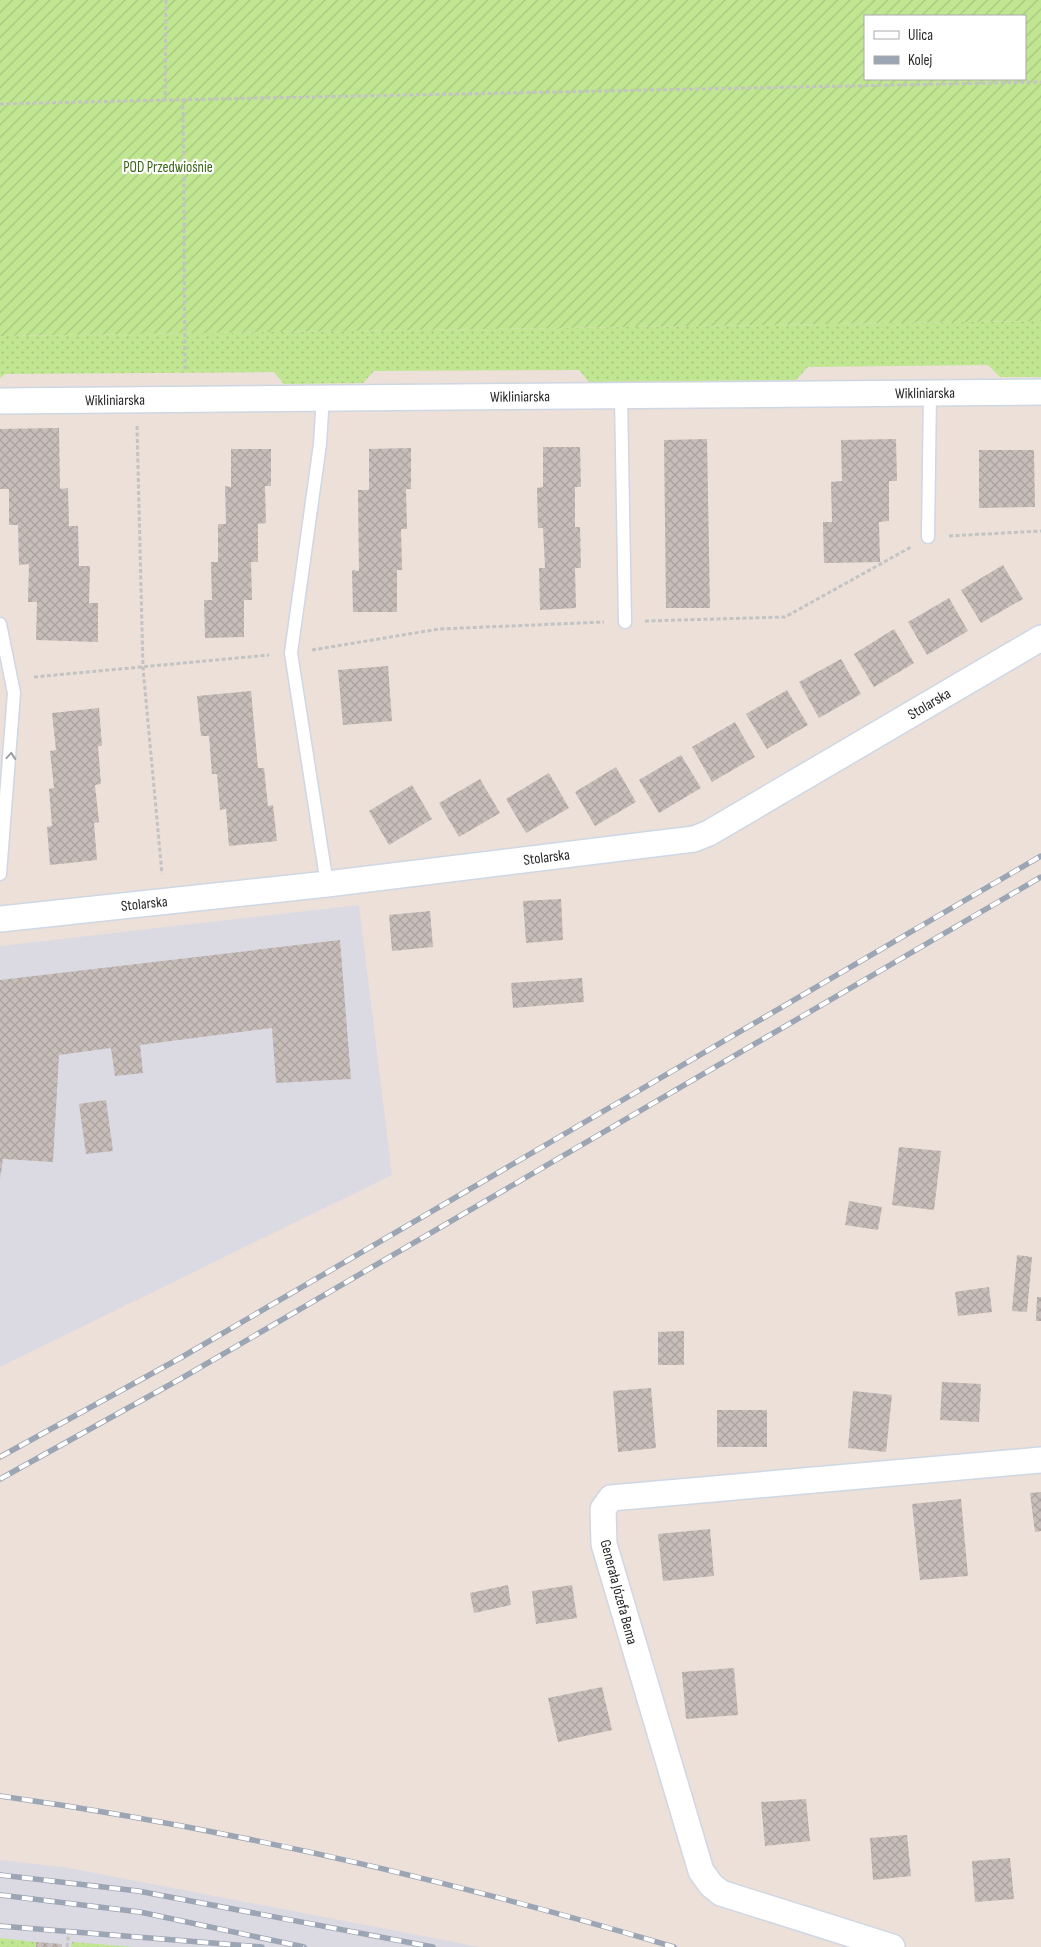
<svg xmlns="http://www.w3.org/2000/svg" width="1041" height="1947" viewBox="0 0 1041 1947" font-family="'Sofia Sans Condensed',sans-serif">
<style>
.industrial{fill:#dbdae3}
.grass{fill:url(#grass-dots)}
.garden{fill:url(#garden-furrows);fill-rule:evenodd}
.building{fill:url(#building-cross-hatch)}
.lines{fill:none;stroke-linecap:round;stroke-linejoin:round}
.service-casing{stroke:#ced7e3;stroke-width:15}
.minor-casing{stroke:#ced7e3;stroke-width:28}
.path{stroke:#c3c3c3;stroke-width:3;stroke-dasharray:4 2.5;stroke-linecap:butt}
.service{stroke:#fff;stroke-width:12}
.minor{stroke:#fff;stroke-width:25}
.rail-casing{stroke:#9ca5b4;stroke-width:5.5}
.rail{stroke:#fff;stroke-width:4;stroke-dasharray:11;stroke-linecap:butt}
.oneway{stroke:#9e9e9e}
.labels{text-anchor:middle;stroke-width:4.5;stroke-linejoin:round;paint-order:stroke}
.park-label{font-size:15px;fill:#396816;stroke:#fff}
.street-label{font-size:15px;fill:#282828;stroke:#fff}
</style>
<defs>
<pattern id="grass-dots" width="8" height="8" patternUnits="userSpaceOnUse" patternTransform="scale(1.25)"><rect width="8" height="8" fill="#c1e692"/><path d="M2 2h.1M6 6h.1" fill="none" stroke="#a6c57e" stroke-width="1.8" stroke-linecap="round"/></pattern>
<pattern id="garden-furrows" width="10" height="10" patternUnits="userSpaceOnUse" patternTransform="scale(1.25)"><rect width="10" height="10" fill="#c1e692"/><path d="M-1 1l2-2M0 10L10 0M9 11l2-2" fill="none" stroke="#a6c57e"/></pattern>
<pattern id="building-cross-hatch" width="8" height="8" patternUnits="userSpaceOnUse" patternTransform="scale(1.25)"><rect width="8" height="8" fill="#c7bdb9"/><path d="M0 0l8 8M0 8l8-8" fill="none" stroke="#aba29f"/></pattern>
</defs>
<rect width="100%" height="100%" fill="#ece0d9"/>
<!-- industrial -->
<path class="industrial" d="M359,905l33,270 -392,192v-421z
M0,1860l69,8 411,79h-480z"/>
<!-- grass -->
<path class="grass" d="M1041,321v56h-41l-12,-12 -180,2 -12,13 -207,2 -10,-12 -205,1 -11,12 -79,1 -10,-12 -269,2 -5,4v-42z
M0,1938l36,4v5h-36z
M72,1942l63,5h-64z"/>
<!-- garden -->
<path class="garden" d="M0,0h1041v321l-1041,15zM865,16h160v63h-160z"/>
<!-- building -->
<path class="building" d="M59,428l1,61 8,-1 1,38h9l1,40h11l-1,37h9v39l-62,-2 1,-38h-9l1,-38 -10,1 -1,-40h-9v-36h-9v-60z
M707,439l3,169h-44l-2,-168z
M896,439l1,42h-8v40l-10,1 1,40 -56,1 -1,-41h9l-1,-40 11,-1 -1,-41z
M543,447h37l1,40h-6v40h5l1,41h-6l1,40 -36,2 -1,-42h6l-2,-40h-5l-1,-40 6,-1z
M411,448v41h-5l1,40h-6l1,41h-5v42h-44l-1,-42 7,1 -1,-81h11v-41z
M231,449h40v37h-6l1,37 -8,1v38h-7l1,38h-8v37l-39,1 -1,-38h8l-1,-38h7v-38h8l-1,-38 6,1z
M979,450h55l1,57 -56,1z
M1003,565l20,34 -42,24 -20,-33z
M949,598l19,33 -41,24 -19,-33z
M894,629l20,34 -40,24 -20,-33z
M841,659l20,35 -42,24 -20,-36z
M388,666l4,55 -49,4 -5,-55z
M787,690l21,35 -41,24 -21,-35z
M251,691l7,77h6l4,38 5,-1 4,36 -48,5 -3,-37 -6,1 -3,-36h-5l-3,-38h-8l-4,-40z
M99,708l3,38h-4l3,38 -6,1 4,37 -5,1 3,37 -47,5 -3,-38 5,-1 -3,-37 5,-1 -4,-37 6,-1 -4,-37z
M735,722l20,35 -43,25 -20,-35z
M681,755l20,33 -42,25 -20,-33z
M616,767l20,35 -41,24 -20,-34z
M549,773l20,35 -43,25 -20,-34z
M480,779l20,34 -41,24 -20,-34z
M412,785l20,34 -43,26 -20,-34z
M561,899l2,41 -37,3 -3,-42z
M430,911l3,36 -41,4 -3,-36z
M340,940l11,139 -75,4 -4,-55 -132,17 3,28 -28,3 -4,-28 -52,7 -6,107 -50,-3 -3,20v-199z
M582,978l2,24 -71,6 -2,-25z
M106,1100l7,51 -27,3 -7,-50z
M899,1147l42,4 -7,59 -42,-5z
M849,1201l33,6 -4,23 -33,-5z
M1017,1255l15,2 -5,55 -15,-1z
M989,1287l3,25 -34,4 -3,-24z
M1037,1297h4v24h-5z
M684,1331v34h-26v-33z
M942,1382l39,2 -2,38 -39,-2z
M651,1388l5,60 -38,4 -5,-61z
M853,1391l39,4 -6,57 -38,-4z
M717,1410h50v37h-50z
M1041,1492v39l-6,1 -5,-39z
M961,1499l7,77 -48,4 -8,-76z
M710,1529l4,47 -51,5 -5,-47z
M508,1585l3,20 -37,8 -4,-20z
M572,1585l5,33 -41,6 -4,-33z
M734,1668l4,47 -52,4 -4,-47z
M602,1687l10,43 -54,12 -10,-44z
M806,1799l4,42 -45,5 -4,-44z
M907,1835l4,41 -38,4 -3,-42z
M1010,1858l4,41 -39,3 -3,-41z
M36,1942l26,2v3h-26z"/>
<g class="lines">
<!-- service casing -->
<g class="service-casing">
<path id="service" d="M323,396l-3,48 -29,209 36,231
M621,396l4,226
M928,537l2,-145
M0,624l14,69 -14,181"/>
</g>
<!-- minor casing -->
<g class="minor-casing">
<g id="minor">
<path id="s1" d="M0,401l1041,-9"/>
<path id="s2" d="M0,919l327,-35 367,-45 15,-6 332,-195"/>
<path d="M892,1947l-171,-54 -10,-8 -10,-14 -97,-327 -1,-35 8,-11 430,-38"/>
</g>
</g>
<!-- path -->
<path class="path" d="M166,0l-1,100 876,-18
M183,99l2,273
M0,104l165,-4
M137,426l6,242 19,206
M949,536l92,-5
M645,621l140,-4 126,-70
M312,650l127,-21 165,-7
M34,677l235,-22
M67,1947l2,-16"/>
<!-- service -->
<use href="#service" class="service"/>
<!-- minor -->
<use href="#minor" class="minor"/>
<!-- rail casing -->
<g class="rail-casing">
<path id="rail" d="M0,1457l182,-100 859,-501
M0,1479l182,-101 859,-501
M0,1796c228,32 453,85 674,151
M0,1875l138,16 295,56
M0,1895l140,17 164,35
M0,1926l262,21"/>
</g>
<!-- rail -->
<use href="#rail" class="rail"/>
</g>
<!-- one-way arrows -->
<defs><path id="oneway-chevron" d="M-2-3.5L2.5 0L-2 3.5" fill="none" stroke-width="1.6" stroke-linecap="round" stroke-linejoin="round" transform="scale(1.25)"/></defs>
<use class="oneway" href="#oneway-chevron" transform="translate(11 756) rotate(-85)"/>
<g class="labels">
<!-- park labels -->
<g class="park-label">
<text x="168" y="172">POD Przedwiośnie</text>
</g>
<!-- street labels -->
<g class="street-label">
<text dy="5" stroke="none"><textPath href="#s1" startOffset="925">Wikliniarska</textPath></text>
<text dy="5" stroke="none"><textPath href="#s1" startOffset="520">Wikliniarska</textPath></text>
<text dy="5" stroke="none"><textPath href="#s1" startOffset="115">Wikliniarska</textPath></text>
<text dy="5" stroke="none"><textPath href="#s2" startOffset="970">Stolarska</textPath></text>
<text dy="5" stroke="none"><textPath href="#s2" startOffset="550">Stolarska</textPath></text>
<text dy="5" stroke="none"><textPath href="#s2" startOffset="145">Stolarska</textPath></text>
<text transform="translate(619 1592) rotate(75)" y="5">Generała Józefa Bema</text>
</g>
</g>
<!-- legend -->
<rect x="864" y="15" width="162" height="65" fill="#ffffff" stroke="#a9a9a9"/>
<rect x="874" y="31" width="25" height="8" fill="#ffffff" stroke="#a9a9a9"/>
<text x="908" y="40" font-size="15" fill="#282828">Ulica</text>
<rect x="874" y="56" width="25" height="8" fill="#9ca5b4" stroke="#a9a9a9"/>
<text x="908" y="65" font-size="15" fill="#282828">Kolej</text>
</svg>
